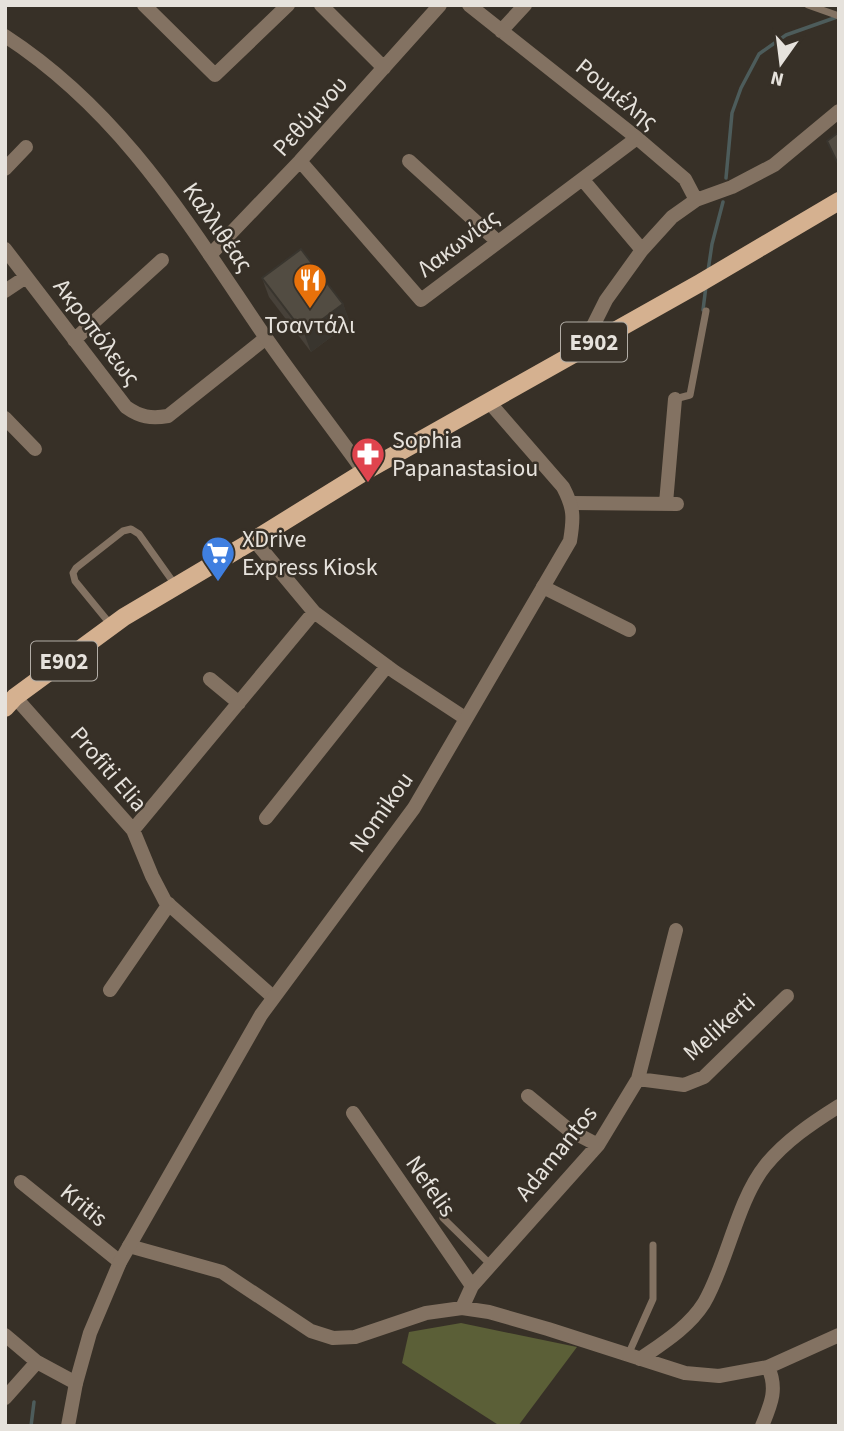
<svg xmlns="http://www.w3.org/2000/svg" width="844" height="1431" viewBox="0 0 844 1431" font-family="'Source Sans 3',sans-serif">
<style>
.green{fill:#5b5f37}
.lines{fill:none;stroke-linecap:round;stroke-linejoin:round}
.stream{stroke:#4d5c5b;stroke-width:3.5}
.service{stroke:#837262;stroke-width:7}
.minor{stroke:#837262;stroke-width:14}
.tertiary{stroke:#837262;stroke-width:14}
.primary{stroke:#d5b190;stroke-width:18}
.wall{fill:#474139}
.shaded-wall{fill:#39352e}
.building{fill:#524c42;stroke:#39352e;stroke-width:2}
.labels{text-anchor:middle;stroke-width:5;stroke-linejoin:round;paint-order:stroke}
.shield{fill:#373027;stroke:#b2ada6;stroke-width:2}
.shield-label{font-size:23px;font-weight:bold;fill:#e6e2dc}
.street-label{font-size:24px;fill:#e6e2dc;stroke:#373027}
.poi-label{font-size:24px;fill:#e6e2dc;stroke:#373027;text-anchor:start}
</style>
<rect width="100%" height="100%" fill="#373027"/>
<!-- green -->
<path class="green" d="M461,1323l116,24 -59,79h-18l-98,-63 7,-31z"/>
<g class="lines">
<!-- stream -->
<path class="stream" d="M726,178l6,-65 9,-25 18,-34 27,-19 51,-18
M708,271l4,-27 11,-42
M703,310l3,-24
M31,1426l3,-24"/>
<!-- service -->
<path class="service" d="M808,5l31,11
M675,399l15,-4 16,-84
M111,625l-36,-44 -2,-8 3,-5 47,-37 8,-2 8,5 37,52
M443,1218l48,47
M628,1355l25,-56v-54"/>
<!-- minor -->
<path class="minor" d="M144,5l71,70 73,-70
M321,5l63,63
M469,5l168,133 48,41 11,21
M501,31l24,-26
M300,161l121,139 216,-162
M409,161l88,80
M5,169l21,-22
M583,180l59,70
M5,249l121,158c14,10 25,12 42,9l98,-78
M210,255l90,-94 140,-156
M5,291l21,-14
M74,340l88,-80
M581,350l25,-50 36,-50 30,-33 24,-17 36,-13 42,-22 65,-54
M5,418l30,31
M572,503l105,1
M666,503l9,-104
M254,540l60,72 81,60 70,46
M543,587l86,43
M210,679l29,24
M15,697l118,133 19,46 13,25 108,96
M266,818l121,-152
M133,830l181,-218
M110,990l59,-86
M638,1079l46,6 20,-8 83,-81
M528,1096l41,34 29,15
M353,1113l119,173
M21,1182l99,80
M129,1246l93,26 89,59 22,7 22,-1 71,-24 36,-5 27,4 59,17 137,44 34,3 49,-9 71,-32
M462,1308l10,-22 126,-141 40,-66 38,-149
M5,1335l32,27 39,21
M640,1359c23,-16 49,-32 64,-56 23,-39 33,-102 61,-137 20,-25 47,-43 74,-60
M5,1398l32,-36
M762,1426c9,-22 16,-37 6,-59"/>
<!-- tertiary -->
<path class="tertiary" d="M5,36c117,76 182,186 259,299 32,46 67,91 100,137
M68,1426l8,-43 14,-50 30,-71 141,-247 153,-207 156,-267c4,-24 4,-33 -7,-54l-74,-85"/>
<!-- primary -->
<path class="primary" d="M5,708l10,-11 109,-80 130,-77 110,-68 336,-189 139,-82"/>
</g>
<!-- wall -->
<path class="wall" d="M262,278l81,26 7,19 -39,29 -42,-55z"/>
<!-- shaded-wall -->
<path class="shaded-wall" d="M343,304l7,19 -39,29 -7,-19z"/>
<!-- building -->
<path class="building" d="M839,132v29l-2,1 -10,-21z
M301,249l42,55 -39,29 -42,-55z"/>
<!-- icons -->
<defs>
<g id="restaurant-pin" transform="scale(1.75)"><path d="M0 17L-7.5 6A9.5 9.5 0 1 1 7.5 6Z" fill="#e8710a" stroke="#373027"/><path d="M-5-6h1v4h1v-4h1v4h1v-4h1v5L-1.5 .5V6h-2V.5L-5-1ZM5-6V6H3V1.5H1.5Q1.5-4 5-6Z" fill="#fff"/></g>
<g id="pharmacy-pin" transform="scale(1.75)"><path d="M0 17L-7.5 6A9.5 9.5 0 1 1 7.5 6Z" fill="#e0444e" stroke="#373027"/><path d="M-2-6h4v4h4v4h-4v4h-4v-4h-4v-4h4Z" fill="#fff"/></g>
<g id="supermarket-pin" transform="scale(1.75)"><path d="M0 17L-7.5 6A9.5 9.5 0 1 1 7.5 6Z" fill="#3f7fe0" stroke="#373027"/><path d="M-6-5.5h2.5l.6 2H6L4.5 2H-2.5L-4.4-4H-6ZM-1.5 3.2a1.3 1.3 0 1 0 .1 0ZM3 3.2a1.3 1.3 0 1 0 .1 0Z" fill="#fff"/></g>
</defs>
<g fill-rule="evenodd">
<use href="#restaurant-pin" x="310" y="280"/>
<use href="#pharmacy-pin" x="368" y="454"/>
<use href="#supermarket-pin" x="218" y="553"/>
</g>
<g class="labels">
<!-- shield labels -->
<g class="shield">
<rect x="561" y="322.5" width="66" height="39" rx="5"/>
<rect x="31" y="641.5" width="66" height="39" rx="5"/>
</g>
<g class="shield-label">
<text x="594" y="350">E902</text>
<text x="64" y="669">E902</text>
</g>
<!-- street labels -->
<g class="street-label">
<text transform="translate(617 94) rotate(39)" y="8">Ρουμέλης</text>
<text transform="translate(310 116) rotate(-48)" y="8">Ρεθύμνου</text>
<text transform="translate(218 227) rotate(55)" y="8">Καλλιθέας</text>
<text transform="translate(458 243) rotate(-37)" y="8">Λακωνίας</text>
<text transform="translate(97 332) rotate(53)" y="8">Ακροπόλεως</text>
<text transform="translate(109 769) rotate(49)" y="8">Profiti Elia</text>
<text transform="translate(381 812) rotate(-55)" y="8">Nomikou</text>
<text transform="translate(719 1027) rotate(-42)" y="8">Melikerti</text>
<text transform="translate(556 1153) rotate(-51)" y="8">Adamantos</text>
<text transform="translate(431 1186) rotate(55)" y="8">Nefelis</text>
<text transform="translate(84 1205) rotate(39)" y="8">Kritis</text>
</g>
<!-- poi labels -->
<g class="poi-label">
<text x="310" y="333" text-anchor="middle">Τσαντάλι</text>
<text x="392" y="448">Sophia<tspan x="392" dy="28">Papanastasiou</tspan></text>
<text x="242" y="547">XDrive<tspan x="242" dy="28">Express Kiosk</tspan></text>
</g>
</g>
<!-- border -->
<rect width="844" height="1431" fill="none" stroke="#e6e2dc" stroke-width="14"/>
<!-- north arrow -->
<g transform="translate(781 63) rotate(194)" stroke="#373027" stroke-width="5" paint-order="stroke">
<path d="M0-5L12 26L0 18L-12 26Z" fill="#e6e2dc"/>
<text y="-10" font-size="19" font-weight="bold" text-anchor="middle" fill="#e6e2dc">N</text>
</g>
</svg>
